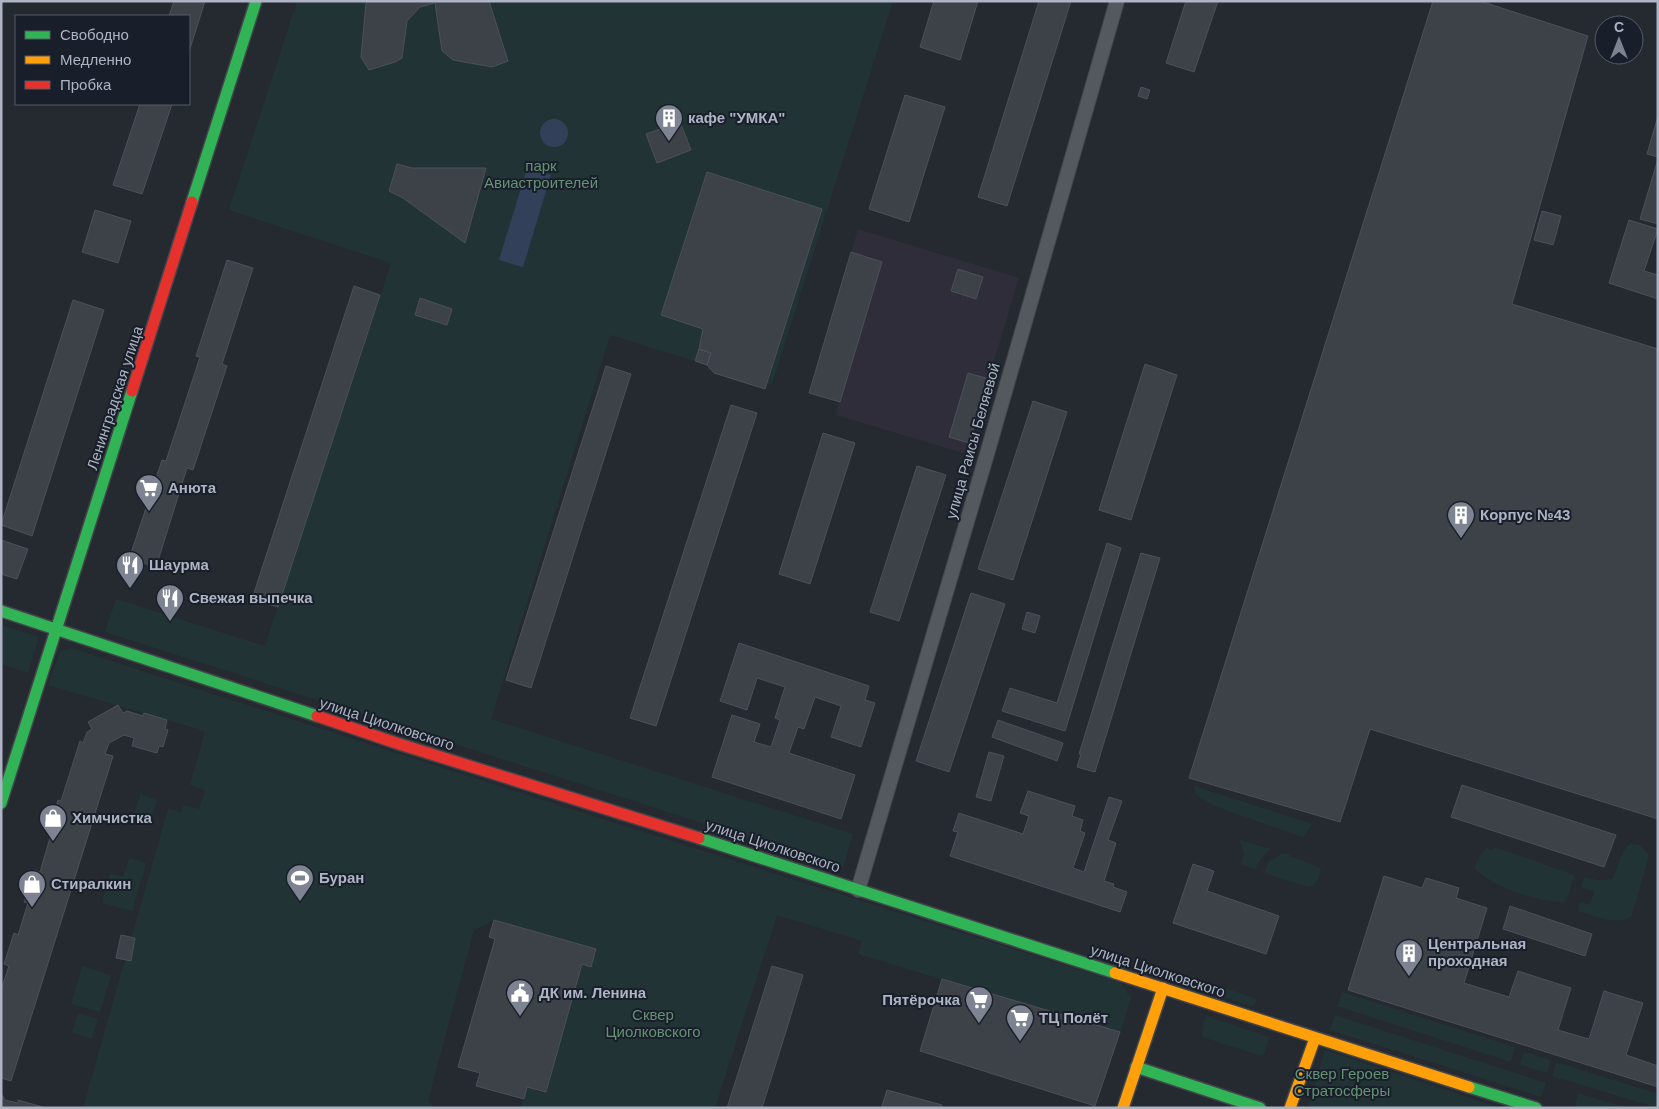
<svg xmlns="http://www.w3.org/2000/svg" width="1659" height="1109" viewBox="0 0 1659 1109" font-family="Helvetica,sans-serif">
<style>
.medical{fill:#2f2d39}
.green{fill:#223336}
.water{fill:#324159}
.building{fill:#3d4148;stroke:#4c5058}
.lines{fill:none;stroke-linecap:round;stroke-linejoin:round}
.street-casing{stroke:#42454b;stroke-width:16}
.fast-casing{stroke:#42454b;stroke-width:14}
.slow-casing{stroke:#42454b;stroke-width:14}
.jam-casing{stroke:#42454b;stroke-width:14}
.street{stroke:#54585f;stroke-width:14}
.fast{stroke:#30b455;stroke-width:11}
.slow{stroke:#ff9f0a;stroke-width:11}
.jam{stroke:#e5322d;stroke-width:11}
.labels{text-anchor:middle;stroke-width:4;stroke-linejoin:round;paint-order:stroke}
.poi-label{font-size:15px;font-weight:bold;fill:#adb4c3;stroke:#191f2a;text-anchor:start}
.park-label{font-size:15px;fill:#659272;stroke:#191f2a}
.street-label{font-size:15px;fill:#adb4c3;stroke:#191f2a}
</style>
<rect width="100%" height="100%" fill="#252930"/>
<!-- medical -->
<path class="medical" d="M858,229l161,49 -53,176 -130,-39 3,-13 -30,-9z"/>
<!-- green -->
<path class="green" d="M297,1h596l-121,384 -162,-50 -119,384 362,115 -10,34 -738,-236 11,-33 149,47 126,-383 -162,-53z
M1,625l38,12 -11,36 -27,-9z
M71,648l459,148 591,187 10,16 -11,34 -262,-79 4,-13 -85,-26 -62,193h-194l6,-21 19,5 36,-128 9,3 5,-18 -102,-29 -20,10 -46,170 6,8h-351l85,-299 13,3 2,-7 16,4 6,-19 -15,-5 15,-54 -157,-46 12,-34z
M1194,786l118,38 -9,13 -75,-26 -17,-7 -15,-9z
M140,794l17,6 -7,22 -17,-5z
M1240,840l31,9 -10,9 -6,11 -15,-5 4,-10z
M1630,844l10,1 9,10 -17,61c-15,11 -38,-1 -55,-5l3,-9 10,3 4,-13 -13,-5 3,-10 14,3 14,-1c7,-11 7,-27 18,-35z
M1495,847l79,28 -7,24 -3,4c-32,-4 -64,-13 -89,-34 1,-10 5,-14 12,-21l4,2z
M1282,854h7l1,2 31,12c-1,9 -4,16 -13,19l-44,-14 4,-11z
M129,858l17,5 -14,48 -30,-8 8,-30 13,4z
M82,966l29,9 -11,37 -29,-8z
M1219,986l35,12 3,2 -2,5 -4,1 -34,-11 -2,-4v-4z
M1342,992l173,55 -4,15 -174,-56z
M78,1013l20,6 -6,20 -20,-6z
M1335,1015l211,68 -5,14 -211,-67z
M1206,1016l63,21 -5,17 -2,2 -57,-18c-6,-6 -1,-15 1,-22z
M1325,1050l176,58h-193z
M1524,1052l27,8 -4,13 -27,-8z
M1556,1062l102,32v14l-106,-32z
M1578,1093l48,15h-51z"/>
<!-- water -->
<path class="water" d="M540 133a14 14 0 1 1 28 0a14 14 0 1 1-28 0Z
M527,168l24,7 -28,92 -24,-7z"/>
<!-- building -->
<path class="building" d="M174,1h31l-16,51v-36h-20z
M369,1h120l19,60 -16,6 -39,-7 -11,-9 -7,-48 -15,4 -13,14 -5,37 -7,4 -26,8 -8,-13 5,-54z
M934,1h44l-18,59 -40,-13z
M1039,1h32l-64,205 -29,-9z
M1186,1h32l-24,71 -28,-9z
M1433,1h47l108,35 -76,268 146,45v470l-288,-90 -30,93 -151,-44z
M1141,87l9,3 -3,9 -9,-3z
M905,95l40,12 -36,115 -40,-13z
M140,104h32l-30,90 -29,-9z
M1658,116v41l-11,-3z
M680,122l11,28 -34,13 -11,-29z
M1658,159v65l-18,-5z
M397,164l15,4h74l-21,75 -62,-45 -14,-7z
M707,172l115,37 -57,180 -51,-16 -7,-8 4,-12 -12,-4 4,-20 -42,-14z
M95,210l36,11 -13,42 -36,-11z
M1542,211l19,5 -8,29 -19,-5z
M1629,220l29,9 -14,42 14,4v24l-49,-16z
M851,252l31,10 -42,140 -31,-9z
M227,260l26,8 -31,96 5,2 -34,104 -6,-2 -31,99 -27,-8 33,-99 4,1 34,-104 -4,-1z
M958,269l25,8 -7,22 -25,-8z
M354,286l26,9 -102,312 -26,-8z
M420,298l32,11 -5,16 -32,-10z
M73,300l31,10 -72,226 -31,-11z
M699,349l12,4 -4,12 -12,-4z
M1145,364l32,11 -46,145 -32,-10z
M606,366l25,8 -100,314 -25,-8z
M968,373l21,6 -20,64 -20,-6z
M1033,401l34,11 -54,168 -35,-11z
M731,405l26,8 -101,313 -26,-8z
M823,433l32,10 -45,141 -31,-10z
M917,466l29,9 -47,146 -29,-9z
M1,540l27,9 -11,30 -16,-5z
M1107,543l14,5 -56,183 -63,-20 8,-23 47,15z
M1141,553l19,5 -65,214 -18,-5 4,-13h-2z
M971,593l34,11 -56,168 -33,-11z
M1027,612l13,4 -5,17 -13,-4z
M739,643l130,43 -4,14 10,3 -14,44 -30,-10 10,-31 -26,-9 -11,32 -6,-2 -9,26 66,22 -14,44 -129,-42 20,-62 28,9 -6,18 17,5 9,-27 -5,-2 10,-31 -28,-9 -10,32 -27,-9z
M118,705l5,8 4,-2 16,5 1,-3 23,7 -2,9 3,1 -5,17 -4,-1 -2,7 -25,-7 2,-8 -10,-3 -15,8 -4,11 8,2 -102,325 -10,-3v-88l8,-24 -5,-2 10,-31 4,2 10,-32 -4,-1 10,-32 6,2 12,-41 -3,-1 9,-30 3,1 19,-60 3,2 4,-11 5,-3 -4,-7z
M998,720l65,23 -6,18 -65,-24z
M989,752l15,4 -13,45 -15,-4z
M1462,785l154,50 -12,32 -153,-50z
M1028,791l47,15 -3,10 11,4 -3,11 5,2 -12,35 11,4 25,-75 13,4 -14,39 8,3 -12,38 10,3 -1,3 14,5 -7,20 -170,-56 8,-24 -5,-1 6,-18 64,21 6,-18 -9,-3z
M1193,864l21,7 -7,20 72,25 -13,38 -93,-31z
M1384,876l38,12 4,-10 33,10 -3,10 31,10 -23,75 45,14 9,-26 53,17 -13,42 31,9 15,-48 39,12 -17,52 32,11v21l-310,-97z
M1510,906l82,28 -7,22 -82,-27z
M494,920l102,29 -5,18 -9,-3 -36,128 -19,-5 -3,12 -48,-13 4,-13 -22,-6 37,-128 -6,-2z
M121,935l14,3 -4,23 -15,-3z
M772,966l31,9 -16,53 -25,80h-35z
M942,979l178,53 -25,74 -175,-55z
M887,1090l55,15 -1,3h-52l-7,-2z
M1,1093l4,7 13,3v-3l28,8h-45z"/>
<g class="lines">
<!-- street casing -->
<g class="street-casing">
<path id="street" d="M858,890l129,-436 130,-453"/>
</g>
<!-- fast casing -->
<g class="fast-casing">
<path id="fast" d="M192,202l64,-201
M1,611l316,105
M1,803l131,-412
M699,838l416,135
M1136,1067l124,41
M1469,1087l67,21"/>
</g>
<!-- slow casing -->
<g class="slow-casing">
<path id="slow" d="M1115,973l354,114
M1123,1108l40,-120
M1290,1108l25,-70"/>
</g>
<!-- jam casing -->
<g class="jam-casing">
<path id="jam" d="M132,391l60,-189
M317,716l79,27 303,95"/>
</g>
<!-- street -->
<use href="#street" class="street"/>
<!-- fast -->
<use href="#fast" class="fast"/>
<!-- slow -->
<use href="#slow" class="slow"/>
<!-- jam -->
<use href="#jam" class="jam"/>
</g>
<!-- icons -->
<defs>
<g id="building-pin" transform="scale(1.4375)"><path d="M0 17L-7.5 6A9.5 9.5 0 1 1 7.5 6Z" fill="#7d8390" stroke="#191f2a"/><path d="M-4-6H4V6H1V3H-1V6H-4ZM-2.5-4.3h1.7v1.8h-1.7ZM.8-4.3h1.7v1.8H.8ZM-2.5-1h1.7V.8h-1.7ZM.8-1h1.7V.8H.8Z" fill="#fff"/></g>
<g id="supermarket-pin" transform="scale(1.4375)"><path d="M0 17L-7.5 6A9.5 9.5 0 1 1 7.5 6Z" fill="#7d8390" stroke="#191f2a"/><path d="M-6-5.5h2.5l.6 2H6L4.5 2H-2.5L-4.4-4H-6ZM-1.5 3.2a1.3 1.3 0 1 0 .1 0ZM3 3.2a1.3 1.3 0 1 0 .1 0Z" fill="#fff"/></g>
<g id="restaurant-pin" transform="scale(1.4375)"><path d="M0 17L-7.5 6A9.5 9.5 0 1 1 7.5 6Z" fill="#7d8390" stroke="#191f2a"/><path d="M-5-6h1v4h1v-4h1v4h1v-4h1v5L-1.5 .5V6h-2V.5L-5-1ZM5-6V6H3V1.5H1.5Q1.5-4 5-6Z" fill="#fff"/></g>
<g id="shop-pin" transform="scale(1.4375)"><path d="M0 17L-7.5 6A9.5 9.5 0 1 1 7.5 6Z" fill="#7d8390" stroke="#191f2a"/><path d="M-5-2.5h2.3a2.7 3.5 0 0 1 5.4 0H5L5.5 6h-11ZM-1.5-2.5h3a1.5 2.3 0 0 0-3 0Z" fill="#fff"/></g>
<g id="stadium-pin" transform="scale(1.4375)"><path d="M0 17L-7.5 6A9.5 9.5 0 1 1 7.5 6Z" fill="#7d8390" stroke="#191f2a"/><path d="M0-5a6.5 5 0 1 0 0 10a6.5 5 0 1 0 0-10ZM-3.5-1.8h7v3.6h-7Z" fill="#fff"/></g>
<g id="civic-pin" transform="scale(1.4375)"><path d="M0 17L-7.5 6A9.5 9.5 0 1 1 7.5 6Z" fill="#7d8390" stroke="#191f2a"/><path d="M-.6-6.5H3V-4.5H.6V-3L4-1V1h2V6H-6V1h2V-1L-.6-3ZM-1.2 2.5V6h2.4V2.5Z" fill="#fff"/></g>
</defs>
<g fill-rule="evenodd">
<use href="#building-pin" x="669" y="118"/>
<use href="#supermarket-pin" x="149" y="488"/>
<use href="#building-pin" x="1461" y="515"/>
<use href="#restaurant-pin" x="130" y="565"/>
<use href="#restaurant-pin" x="170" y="598"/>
<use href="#shop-pin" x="53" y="818"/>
<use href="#stadium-pin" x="300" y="878"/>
<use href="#shop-pin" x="32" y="884"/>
<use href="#building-pin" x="1409" y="953"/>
<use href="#civic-pin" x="520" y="993"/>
<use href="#supermarket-pin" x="979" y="1000"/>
<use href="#supermarket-pin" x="1020" y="1018"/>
</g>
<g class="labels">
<!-- poi labels -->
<g class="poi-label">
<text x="688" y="123">кафе "УМКА"</text>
<text x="168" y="493">Анюта</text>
<text x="1480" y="520">Корпус №43</text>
<text x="149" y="570">Шаурма</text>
<text x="189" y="603">Свежая выпечка</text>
<text x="72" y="823">Химчистка</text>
<text x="319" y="883">Буран</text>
<text x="51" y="889">Стиралкин</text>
<text x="1428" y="949">Центральная<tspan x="1428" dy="17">проходная</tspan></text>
<text x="539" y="998">ДК им. Ленина</text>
<text x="960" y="1005" text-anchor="end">Пятёрочка</text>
<text x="1039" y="1023">ТЦ Полёт</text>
</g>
<!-- park labels -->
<g class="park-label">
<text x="541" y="171">парк<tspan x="541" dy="17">Авиастроителей</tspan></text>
<text x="653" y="1020">Сквер<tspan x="653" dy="17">Циолковского</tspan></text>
<text x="1342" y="1079">Сквер Героев<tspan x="1342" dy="17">Стратосферы</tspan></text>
</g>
<!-- street labels -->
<g class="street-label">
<text transform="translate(115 398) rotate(-72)" y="5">Ленинградская улица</text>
<text transform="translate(973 441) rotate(-74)" y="5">улица Раисы Беляевой</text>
<text transform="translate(387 724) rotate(18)" y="5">улица Циолковского</text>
<text transform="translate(773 846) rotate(18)" y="5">улица Циолковского</text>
<text transform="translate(1158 971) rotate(18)" y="5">улица Циолковского</text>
</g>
</g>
<!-- border -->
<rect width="1659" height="1109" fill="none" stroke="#adb4c3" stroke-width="5"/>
<!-- legend -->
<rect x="15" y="15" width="175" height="90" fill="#191f2a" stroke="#545b67"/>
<rect x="25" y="31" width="25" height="8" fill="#30b455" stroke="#545b67"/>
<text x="60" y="40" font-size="15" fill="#adb4c3">Свободно</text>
<rect x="25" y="56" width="25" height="8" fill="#ff9f0a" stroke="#545b67"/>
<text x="60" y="65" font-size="15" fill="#adb4c3">Медленно</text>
<rect x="25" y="81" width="25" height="8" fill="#e5322d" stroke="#545b67"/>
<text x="60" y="90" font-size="15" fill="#adb4c3">Пробка</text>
<!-- north arrow -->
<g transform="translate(1619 40)"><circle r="24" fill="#191f2a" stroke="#545b67"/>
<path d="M0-4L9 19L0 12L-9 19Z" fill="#7d8390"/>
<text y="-8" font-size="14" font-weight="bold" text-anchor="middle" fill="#adb4c3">С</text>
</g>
</svg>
